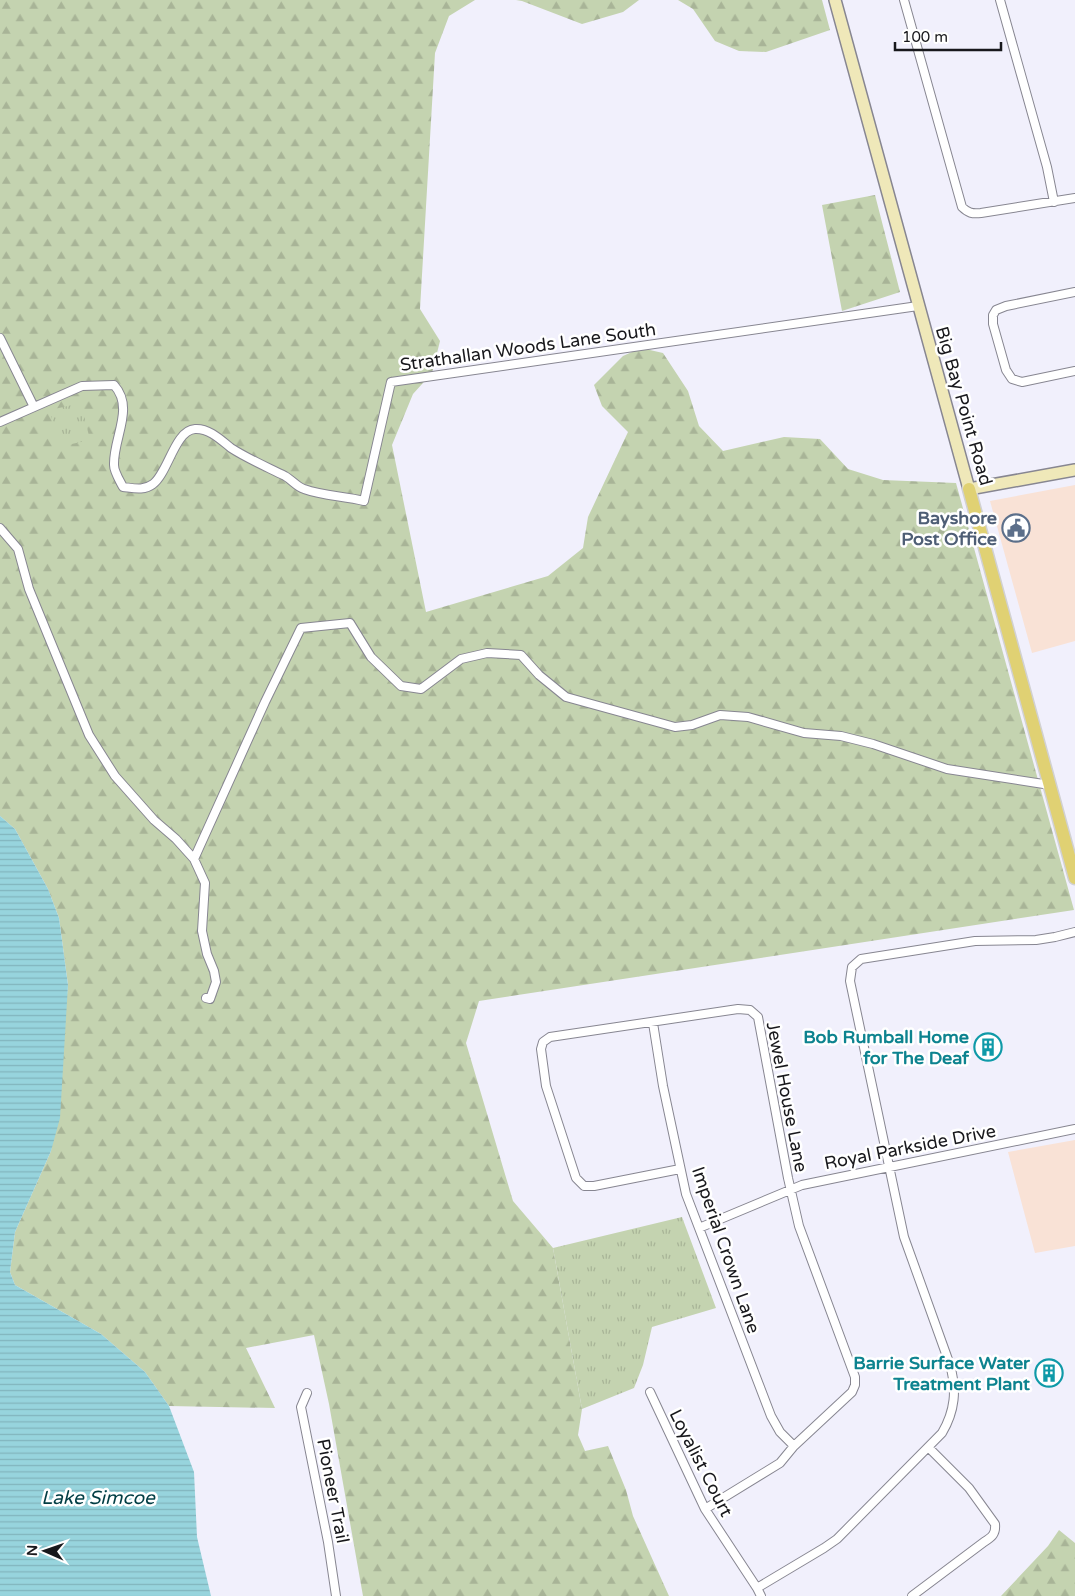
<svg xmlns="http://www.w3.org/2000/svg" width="1075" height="1596" viewBox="0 0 1075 1596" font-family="'Varela Round',sans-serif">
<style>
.commercial{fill:#f9e2d6}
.forest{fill:url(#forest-firs)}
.park{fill:url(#park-tufts)}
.water{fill:url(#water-rules)}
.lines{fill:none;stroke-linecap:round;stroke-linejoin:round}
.street-casing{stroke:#878691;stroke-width:10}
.secondary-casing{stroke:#878691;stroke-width:14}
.primary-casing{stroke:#d1d1d2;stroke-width:15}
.street{stroke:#fff;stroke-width:8}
.secondary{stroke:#efe8b9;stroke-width:11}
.primary{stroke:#e0d173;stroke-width:12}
.labels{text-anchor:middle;stroke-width:5;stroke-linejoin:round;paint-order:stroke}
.street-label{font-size:18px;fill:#18181c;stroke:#fff}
.service-label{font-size:18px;font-weight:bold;fill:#4e5e75;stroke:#fff;text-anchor:end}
.culture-label{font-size:18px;font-weight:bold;fill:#0d838f;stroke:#fff;text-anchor:end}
.water-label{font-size:19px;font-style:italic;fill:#013d44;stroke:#fff}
</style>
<defs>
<pattern id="forest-firs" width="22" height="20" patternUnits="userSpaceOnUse" patternTransform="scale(1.25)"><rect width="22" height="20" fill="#c4d3b0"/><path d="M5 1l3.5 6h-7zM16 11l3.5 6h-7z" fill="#a8b497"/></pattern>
<pattern id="park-tufts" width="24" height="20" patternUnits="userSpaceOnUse" patternTransform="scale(1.25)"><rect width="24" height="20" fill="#c4d3b0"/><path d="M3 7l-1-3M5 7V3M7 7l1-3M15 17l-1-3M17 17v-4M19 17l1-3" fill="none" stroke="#a8b497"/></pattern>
<pattern id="water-rules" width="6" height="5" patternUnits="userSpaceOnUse" patternTransform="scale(1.25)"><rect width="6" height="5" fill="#97d4dd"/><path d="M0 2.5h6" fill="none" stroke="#81b5bd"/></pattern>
</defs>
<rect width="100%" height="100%" fill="#f1f0fc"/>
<!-- commercial -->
<path class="commercial" d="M1075,485v156l-43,12 -42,-152z
M1075,1140v106l-40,7 -27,-101z"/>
<!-- forest -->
<path class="forest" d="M0,0h475l-26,16 -14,37 -15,256 20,32 -8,32 -19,21 -21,51 34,167 122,-36 35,-28 5,-31 40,-85 -26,-26 -8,-21 29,-29 18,-8 22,5 25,38 11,35 24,25 61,-14 36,2 28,30 35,11 73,3 118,427 -595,91 -13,42 47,158 40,47 29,161 -4,26 7,16 23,-5 18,44 7,26 36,80h-306l-34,-192 -15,-69 -68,13 29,60 -106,-2 -24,-34 -44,-38 -86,-49 -5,-13 5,-40 36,-81 17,-166 -9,-67 -11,-29 -33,-60 -15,-13z
M516,0h123l-16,12 -41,12 -60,-23z
M678,0h144l8,30 -64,22 -27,-1 -24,-10 -22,-32z
M875,195l25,97 -58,19 -20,-106z
M1059,1530l16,13v53h-74l47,-50z"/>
<!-- park -->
<path class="park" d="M81,403l9,37 -32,7 -8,-37z
M682,1217l34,91 -64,19 -9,38 -9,23 -52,21 -29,-161z"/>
<!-- water -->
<path class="water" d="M0,816l15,13 33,60 11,29 9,67 -8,133 -9,33 -36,81 -5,40 5,13 86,49 44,38 24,34 25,66 3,65 14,59h-211z"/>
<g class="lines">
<!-- street casing -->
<g class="street-casing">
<path id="street" d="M904,0l58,207c6,6 10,7 19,6l94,-15
M1000,0l47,167 7,35
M1075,292l-69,14 -10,4 -3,5v9l13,46 6,9 10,3 53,-11
M0,338l34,69
M0,422l82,-36 32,-1c21,23 -1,53 0,80 0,7 6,16 9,22 10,1 21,4 30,-3 15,-11 22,-54 42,-55 14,-1 26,11 36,19 17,11 36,19 54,28 7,4 12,11 19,13 19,7 40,7 60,12l27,-119 527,-76
M0,528l18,21 11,40 60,146 26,41 39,44 22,19 18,20 11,24 -3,48 5,23 7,17 2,11 -6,17 -4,-1
M194,859l71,-157 36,-74 49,-5 21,34 30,29 20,3 40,-30 26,-6 34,2 18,20 27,22 109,30 17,-2 28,-10 28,2 56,16 37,3 32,8 74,25 103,16
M653,1023l10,63 23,108 85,222 9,16 14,14
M680,1169l-86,17h-10l-8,-8 -30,-92 -5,-37 2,-7 7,-5 188,-28 12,1 8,7 30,161 11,48 56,151v8l-3,7 -58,54 -14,17 -75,46
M699,1228l103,-43 273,-56
M650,1392l55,117 52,79 4,8
M307,1393l-6,14 27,135 8,54
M757,1588l67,-40 13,-9 105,-106c13,-22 15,-43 8,-68l-46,-128 -54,-256 2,-14 9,-8 114,-18 61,-1 19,-3 20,-5
M912,1596l72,-54c8,-5 12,-8 11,-18l-26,-36 -40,-40"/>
</g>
<!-- secondary casing -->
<g class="secondary-casing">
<path id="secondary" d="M835,0l134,489 106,-19"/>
</g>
<!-- primary casing -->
<g class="primary-casing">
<path id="primary" d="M969,489l106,389"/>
</g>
<!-- street -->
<use href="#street" class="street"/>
<!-- secondary -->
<use href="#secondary" class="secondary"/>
<!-- primary -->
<use href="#primary" class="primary"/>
</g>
<!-- icons -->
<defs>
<g id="civic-ring" transform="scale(1.4375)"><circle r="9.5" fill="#fff" stroke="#5c6f8a" stroke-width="1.5"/><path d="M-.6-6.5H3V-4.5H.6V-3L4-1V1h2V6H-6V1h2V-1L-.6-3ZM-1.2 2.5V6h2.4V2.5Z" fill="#5c6f8a"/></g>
<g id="building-ring" transform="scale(1.4375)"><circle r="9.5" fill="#fff" stroke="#0f9aa8" stroke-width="1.5"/><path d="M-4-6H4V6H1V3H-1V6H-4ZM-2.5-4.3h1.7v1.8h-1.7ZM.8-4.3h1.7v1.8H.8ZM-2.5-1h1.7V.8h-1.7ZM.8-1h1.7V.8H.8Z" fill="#0f9aa8"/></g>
</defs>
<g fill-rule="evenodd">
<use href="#civic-ring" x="1016" y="528"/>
<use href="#building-ring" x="988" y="1047"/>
<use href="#building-ring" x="1049" y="1373"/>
</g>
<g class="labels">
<!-- street labels -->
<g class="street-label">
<text transform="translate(528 347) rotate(-8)" y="6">Strathallan Woods Lane South</text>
<text transform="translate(964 406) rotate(74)" y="6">Big Bay Point Road</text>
<text transform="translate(787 1097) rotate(79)" y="6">Jewel House Lane</text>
<text transform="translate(910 1147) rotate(-11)" y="6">Royal Parkside Drive</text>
<text transform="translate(726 1250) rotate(71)" y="6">Imperial Crown Lane</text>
<text transform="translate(701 1463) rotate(63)" y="6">Loyalist Court</text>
<text transform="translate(333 1491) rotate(79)" y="6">Pioneer Trail</text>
</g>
<!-- service labels -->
<g class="service-label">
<text x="997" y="524">Bayshore<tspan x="997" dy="21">Post Office</tspan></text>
</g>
<!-- culture labels -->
<g class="culture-label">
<text x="969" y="1043">Bob Rumball Home<tspan x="969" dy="21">for The Deaf</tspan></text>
<text x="1030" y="1369">Barrie Surface Water<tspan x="1030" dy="21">Treatment Plant</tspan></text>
</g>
<!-- water labels -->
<g class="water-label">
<text x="98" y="1504">Lake Simcoe</text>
</g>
</g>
<!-- north arrow -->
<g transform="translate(45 1551) rotate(272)" stroke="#ffffff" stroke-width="4" paint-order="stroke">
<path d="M0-4L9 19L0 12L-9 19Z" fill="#18181c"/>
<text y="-8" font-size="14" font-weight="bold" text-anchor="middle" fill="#18181c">N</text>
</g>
<!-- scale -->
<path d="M895 42v8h106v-8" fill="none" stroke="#18181c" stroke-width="2.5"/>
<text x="902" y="42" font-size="15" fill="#18181c" stroke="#ffffff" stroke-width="4" paint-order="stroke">100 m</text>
</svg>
